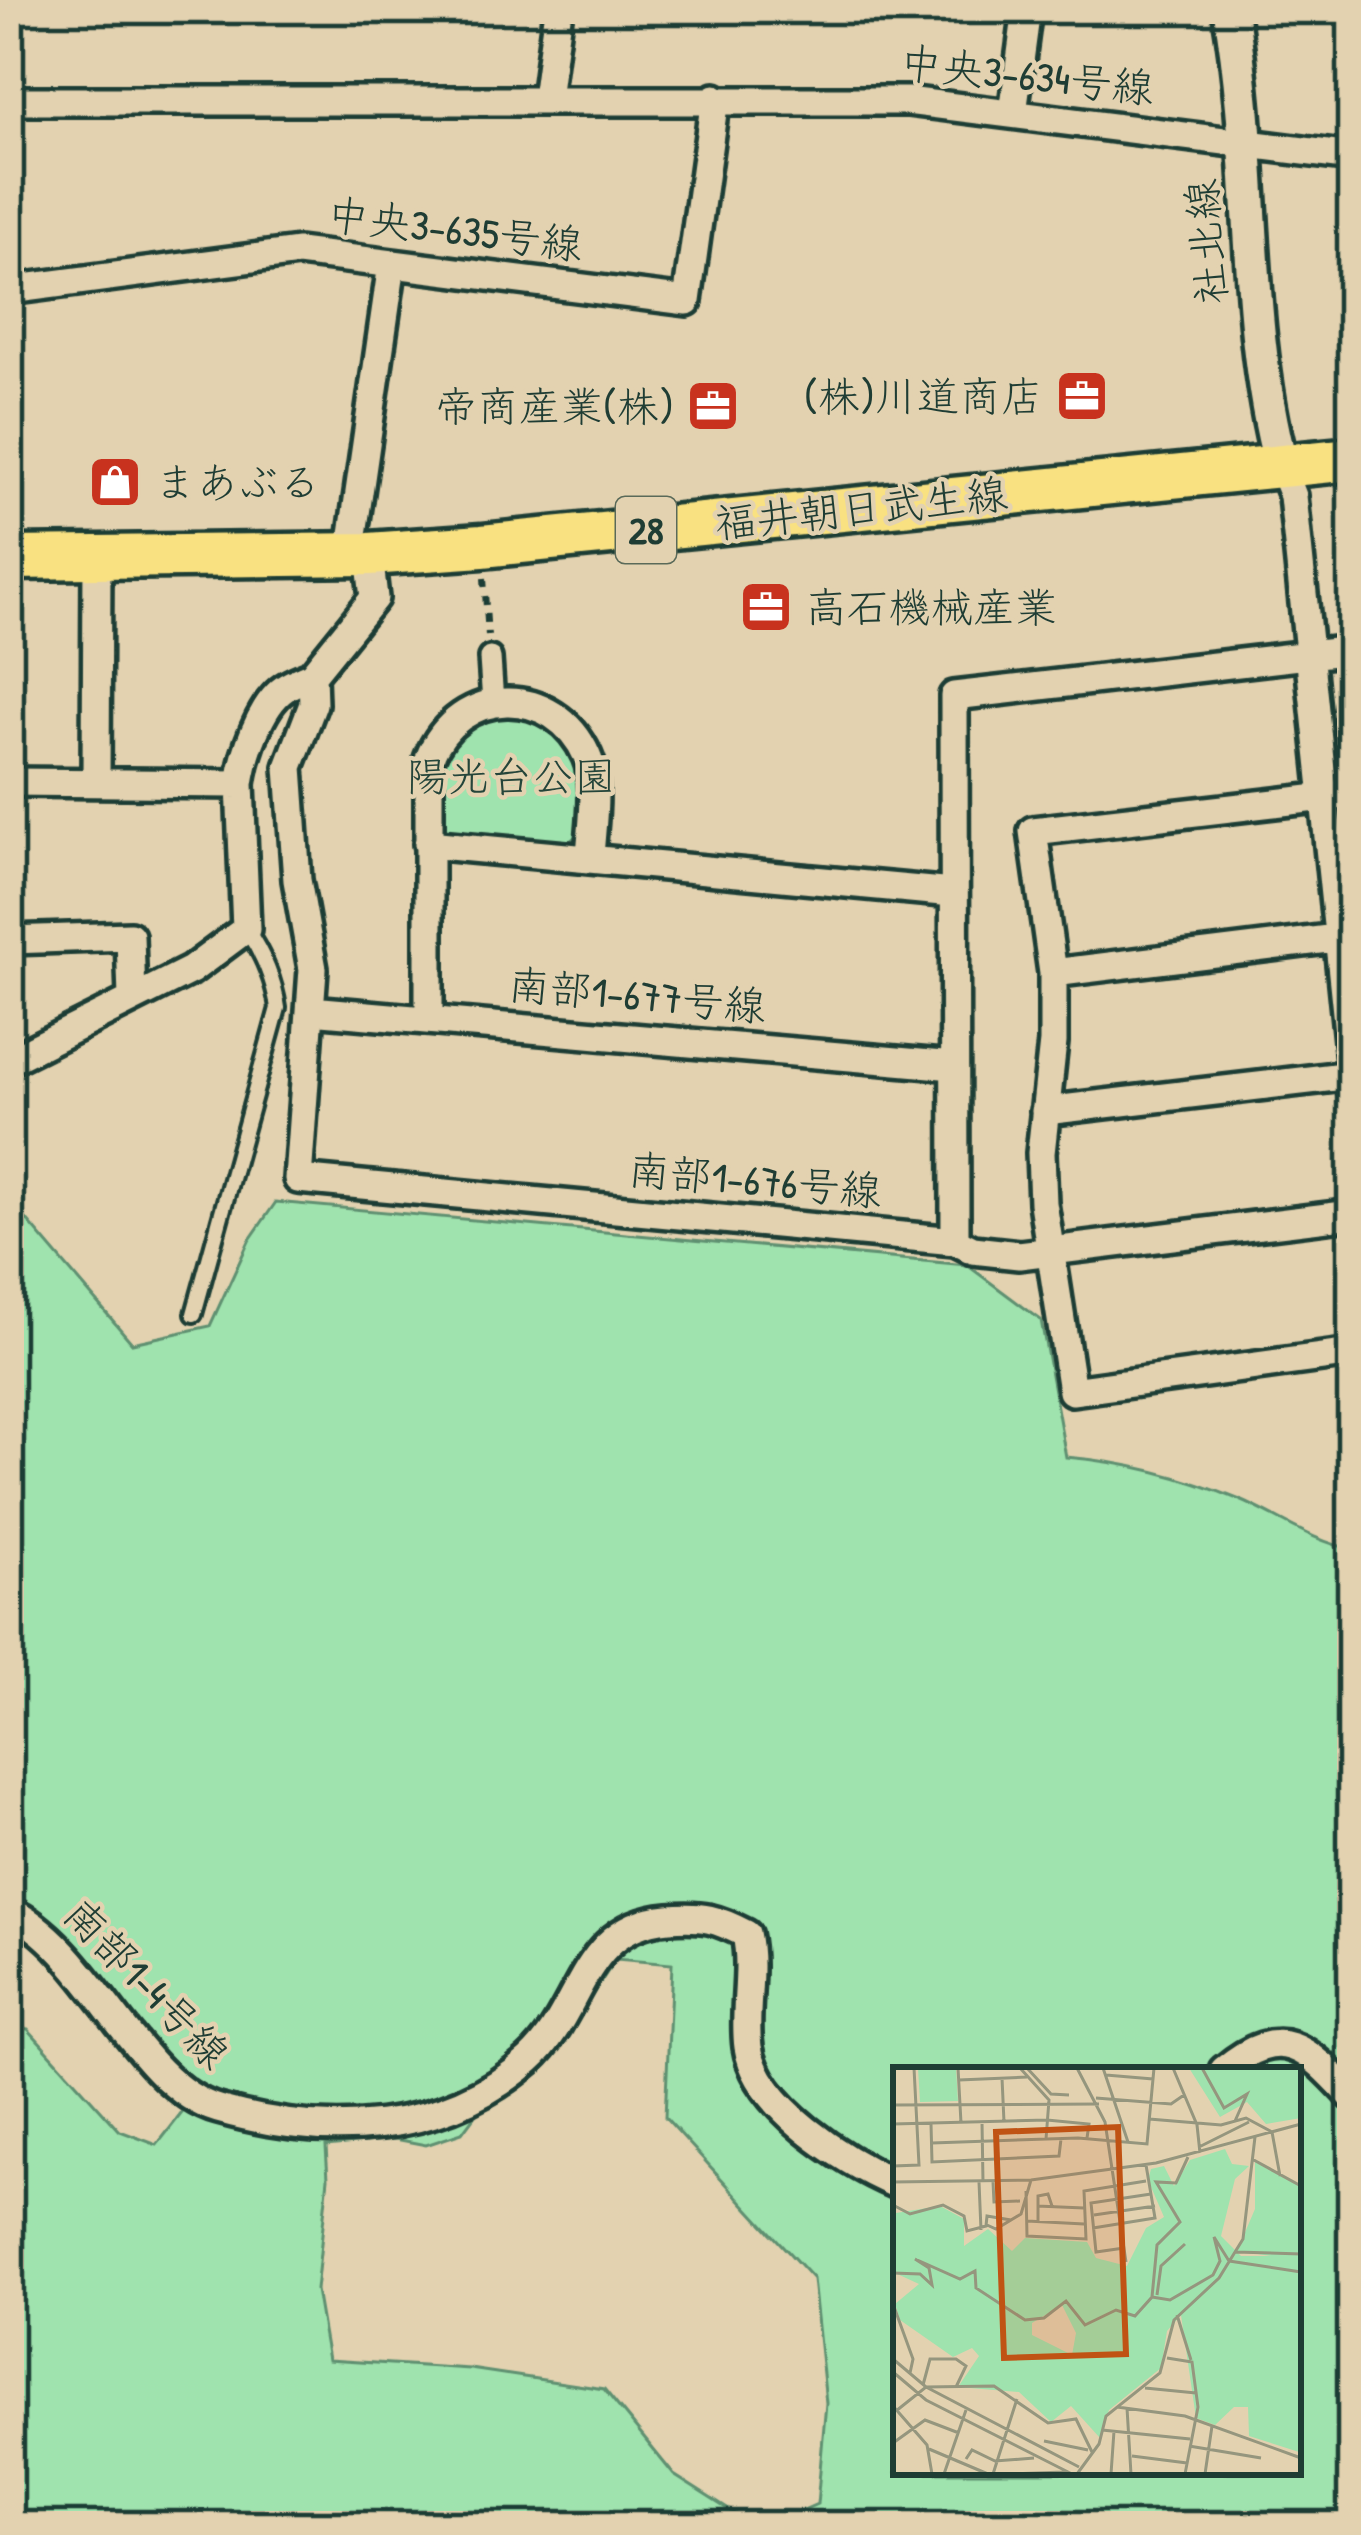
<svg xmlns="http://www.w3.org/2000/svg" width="1361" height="2535" viewBox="0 0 1361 2535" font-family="'Patrick Hand','Klee One',sans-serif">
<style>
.green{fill:#9fe3ae;stroke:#5f9071;stroke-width:3;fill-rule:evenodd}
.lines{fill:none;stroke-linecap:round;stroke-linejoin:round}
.service-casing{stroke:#1f3d34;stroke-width:22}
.pedestrian-casing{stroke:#1f3d34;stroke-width:30}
.minor-casing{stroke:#1f3d34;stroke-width:36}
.tertiary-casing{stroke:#1f3d34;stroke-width:42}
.primary-casing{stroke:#1f3d34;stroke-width:51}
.path{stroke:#1f3d34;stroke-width:6;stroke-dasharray:9 9;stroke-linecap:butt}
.service{stroke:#e3d2b0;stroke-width:14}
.pedestrian{stroke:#e3d2b0;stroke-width:21}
.minor{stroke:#e3d2b0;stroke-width:27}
.tertiary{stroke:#e3d2b0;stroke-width:33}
.primary{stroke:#f9e181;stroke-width:42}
.labels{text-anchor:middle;stroke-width:9;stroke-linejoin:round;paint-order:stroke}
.shield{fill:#e3d2b0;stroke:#5a6a59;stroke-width:3}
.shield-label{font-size:39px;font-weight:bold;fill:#1f3d34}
.street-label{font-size:42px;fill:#1f3d34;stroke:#e3d2b0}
.poi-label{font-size:42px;fill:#1f3d34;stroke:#e3d2b0;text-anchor:end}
.park-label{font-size:42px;fill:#25453a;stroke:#e3d2b0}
.inset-road{fill:none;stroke:#95967e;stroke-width:3}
.view{fill:#c05314;fill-opacity:0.15;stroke:#c05314;stroke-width:6}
.inset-edge{fill:none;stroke:#1f3d34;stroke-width:6}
</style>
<rect width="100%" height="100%" fill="#e3d2b0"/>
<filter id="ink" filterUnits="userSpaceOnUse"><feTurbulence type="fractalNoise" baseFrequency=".00833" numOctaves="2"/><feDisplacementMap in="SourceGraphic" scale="24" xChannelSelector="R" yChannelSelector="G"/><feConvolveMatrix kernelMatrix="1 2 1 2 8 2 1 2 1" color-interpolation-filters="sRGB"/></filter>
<g filter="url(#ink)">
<!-- green -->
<path class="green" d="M496,714c11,1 27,0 38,3 50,17 46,75 44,117l-10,9 -122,-12 -8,-10c2,-63 -5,-79 58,-107z
M9,1199l123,144 78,-17 39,-85 27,-39 691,63 74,55 25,137c60,5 119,20 174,43 38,16 71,41 112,49v977h-585l50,-22 9,-101 -13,-124 -148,-162 7,-153 -56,-5 -74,112 -63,39 -17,23 -36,12 -31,-6 -69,7 2,32 -12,112 12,70 142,9 134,20 70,86 80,51h-745v-499l19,2 92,102 37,14 28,-36 -144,-162 -32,-22zM896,2070h402v402h-402z"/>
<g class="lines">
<!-- service casing -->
<g class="service-casing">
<path id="service" d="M194,1314l84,-306c-4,-29 -15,-54 -32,-79"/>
</g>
<!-- pedestrian casing -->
<g class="pedestrian-casing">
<path id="pedestrian" d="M490,658l3,45"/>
</g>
<!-- minor casing -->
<g class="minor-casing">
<path id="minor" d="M546,99l12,-90
M9,101h898l445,56
M1013,113l14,-104
M9,290l289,-38 389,49 28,-203
M1281,465l12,31 59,575
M369,554l5,44 -62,77 1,29 -24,63 8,113 16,89 -15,210 657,62 -1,-545 398,-46
M350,555l42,-291
M9,782l231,2
M96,782l1,-225
M1352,794l-319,37 20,142v69l-12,111 2,50 29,188 280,-38
M428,844l525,49
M9,940l121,-4 2,62
M1053,973l299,-37
M311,1010l643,56
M429,1019v-260c29,-75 126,-76 158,-3 13,29 4,72 3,103
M9,1061l182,-91 55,-41 -6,-145c4,-29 20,-79 45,-96 7,-5 18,-9 27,-13
M1045,1111l307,-36
M955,1241l18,9 46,5 333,-41
M9,1911c81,37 128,175 209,198 106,30 225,27 311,-49 54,-48 51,-135 140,-142 34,-3 48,1 77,16 8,38 -3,76 2,113 9,60 97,115 148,137
M1224,2070c59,-49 84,-21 128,26"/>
</g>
<!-- tertiary casing -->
<g class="tertiary-casing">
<path id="tertiary" d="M1230,9c27,151 12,308 51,456"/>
</g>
<!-- primary casing -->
<g class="primary-casing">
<path id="primary" d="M9,558l360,-4 113,-8 870,-87"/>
</g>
<!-- path -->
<path class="path" d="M484,578l4,58"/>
<!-- service -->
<use href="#service" class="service"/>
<!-- pedestrian -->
<use href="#pedestrian" class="pedestrian"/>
<!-- minor -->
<use href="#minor" class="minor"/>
<!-- tertiary -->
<use href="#tertiary" class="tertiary"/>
<!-- primary -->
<use href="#primary" class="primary"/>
</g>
</g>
<!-- icons -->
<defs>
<g id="office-square" transform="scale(2.7)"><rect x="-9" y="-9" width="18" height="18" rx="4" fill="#c8321e" stroke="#e3d2b0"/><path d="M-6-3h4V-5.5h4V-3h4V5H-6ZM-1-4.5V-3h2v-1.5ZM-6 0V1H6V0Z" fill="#fff"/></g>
<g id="shop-square" transform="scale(2.7)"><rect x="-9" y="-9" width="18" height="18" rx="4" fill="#c8321e" stroke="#e3d2b0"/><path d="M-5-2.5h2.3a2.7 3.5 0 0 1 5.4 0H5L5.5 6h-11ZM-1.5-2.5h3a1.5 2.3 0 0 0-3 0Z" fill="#fff"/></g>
</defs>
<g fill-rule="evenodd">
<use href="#office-square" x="1082" y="396"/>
<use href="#office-square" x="713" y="406"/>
<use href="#shop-square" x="115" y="482"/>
<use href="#office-square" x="766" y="607"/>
</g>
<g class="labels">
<!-- shield labels -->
<rect class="shield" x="616" y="497" width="60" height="66" rx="9"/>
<g class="shield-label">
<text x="646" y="544">28</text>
</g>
<!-- street labels -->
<g class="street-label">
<text transform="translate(1027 75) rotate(6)" y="15">中央3-634号線</text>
<text transform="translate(455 229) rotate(7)" y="15">中央3-635号線</text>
<text transform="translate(1206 242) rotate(-95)" y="15">社北線</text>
<text transform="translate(861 508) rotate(-6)" y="15">福井朝日武生線</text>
<text transform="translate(637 995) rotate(5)" y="15">南部1-677号線</text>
<text transform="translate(755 1180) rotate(5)" y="15">南部1-676号線</text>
<text transform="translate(147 1983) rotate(46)" y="15">南部1-4号線</text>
</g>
<!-- poi labels -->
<g class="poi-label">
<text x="1043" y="411">(株)川道商店</text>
<text x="674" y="421">帝商産業(株)</text>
<text x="154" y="497" text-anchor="start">まあぶる</text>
<text x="805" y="622" text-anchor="start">高石機械産業</text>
</g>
<!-- park labels -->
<g class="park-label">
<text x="511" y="791">陽光台公園</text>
</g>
</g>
<!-- overview -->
<g transform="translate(893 2067)">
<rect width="408" height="408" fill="#e3d2b0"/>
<path d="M25,1h38l2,33 -38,1zM296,1h112v50l-35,6 -19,-22 -27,15zM332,82l7,15 17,2 -14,13 -14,57 20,20h30l-34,-5 18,-42v-47l46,25 -2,265 -50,-16 -1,-29h-14l-19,18 -19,-7 -15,-103 -14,16 -6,37 -52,42 -9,28 -29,-32 -20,16 -32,-30 -61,-5 21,-31 -7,-8 -19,9 -53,-37 -5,-16 24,-20 -26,-12 3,-59 44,-7 24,13v27l24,-17 24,22 13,-13 62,4 9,16 31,8 19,-38 18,-11 -16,-37 3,-11 13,-3 10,20 16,-26zM169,238l14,28 -4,22 -40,-20v-12z" fill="#9fe3ae" fill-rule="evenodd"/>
<path class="inset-road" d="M65,1l3,55M127,1l29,32 -3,39M134,1l24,26 18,1M184,1l28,54 21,140M210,1l25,74M280,1l24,57 3,28M309,1l22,40 23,-14 -12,27M213,8l47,4M109,11l2,44M66,13l68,-3M203,31l75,6 13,-9M0,38l206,-1M256,52l72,6 25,-7 26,14 8,44M89,55l1,60M0,57l154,-4 42,4 -2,14M38,57l1,38 127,-6 2,-17M39,76l146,-5 69,6 7,-76M306,80l50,-25M359,92l49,27M0,99l26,-1 -5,-97M0,115l138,-2 125,-17 145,-39M86,115l2,48M100,115l1,20 26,-1M133,124l1,45 59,3 -2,-48 62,-10M0,138l17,9 33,-9 21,11 3,15 19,-5 1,-10 24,4M144,139l47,2M201,148l61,-9M134,154l57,3M145,154v-25l10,-2 4,12M94,158l9,4 25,-15 10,-34M200,161l62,-10 -9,-53M231,181l-28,4 -5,-49 60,-9M342,185l66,2M336,194l72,11M0,206l27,1 12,11 -3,-17 -14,-9 45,20 15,-8 1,17 49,32 19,-2 22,-17 19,24 31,-15 19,6 17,-19 5,-52 23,-23 -24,-40 20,1 12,-26M264,228l4,-29 24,-22M259,230l18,3 43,-25 7,-14 -6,-24 15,24M0,237l20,55 -3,14M284,248l14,45M274,291l25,4 6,45 -13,67M0,292l33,28 68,-1 54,37 28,-4 16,33M0,305l33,28 146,74M30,318l7,-26h26l10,7 -10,21M252,321l51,5M0,339l34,39 5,29M224,340l68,9 116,42M234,341l4,66M3,344l30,-24 153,80M209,363l88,9M151,374l44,9M0,376l32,-23 34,13M296,379l72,12M36,382l59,25M239,389l55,7M73,392l6,-9 23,11 39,-3M51,407l22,-64M100,407l24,-75M118,407l53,-2M184,407l22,-30 7,-28 54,-43 14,-53 45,-42 24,-39 12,-102M218,407l3,-43M312,407l7,-48"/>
<path class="view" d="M225,60l8,227 -122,4 -8,-226z"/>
<rect width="408" height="408" class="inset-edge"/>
</g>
<!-- margin -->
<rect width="1361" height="2535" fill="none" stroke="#e3d2b0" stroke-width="48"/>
<rect x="24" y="24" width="1313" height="2487" fill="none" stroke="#1f3d34" stroke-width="4.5" filter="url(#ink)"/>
</svg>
